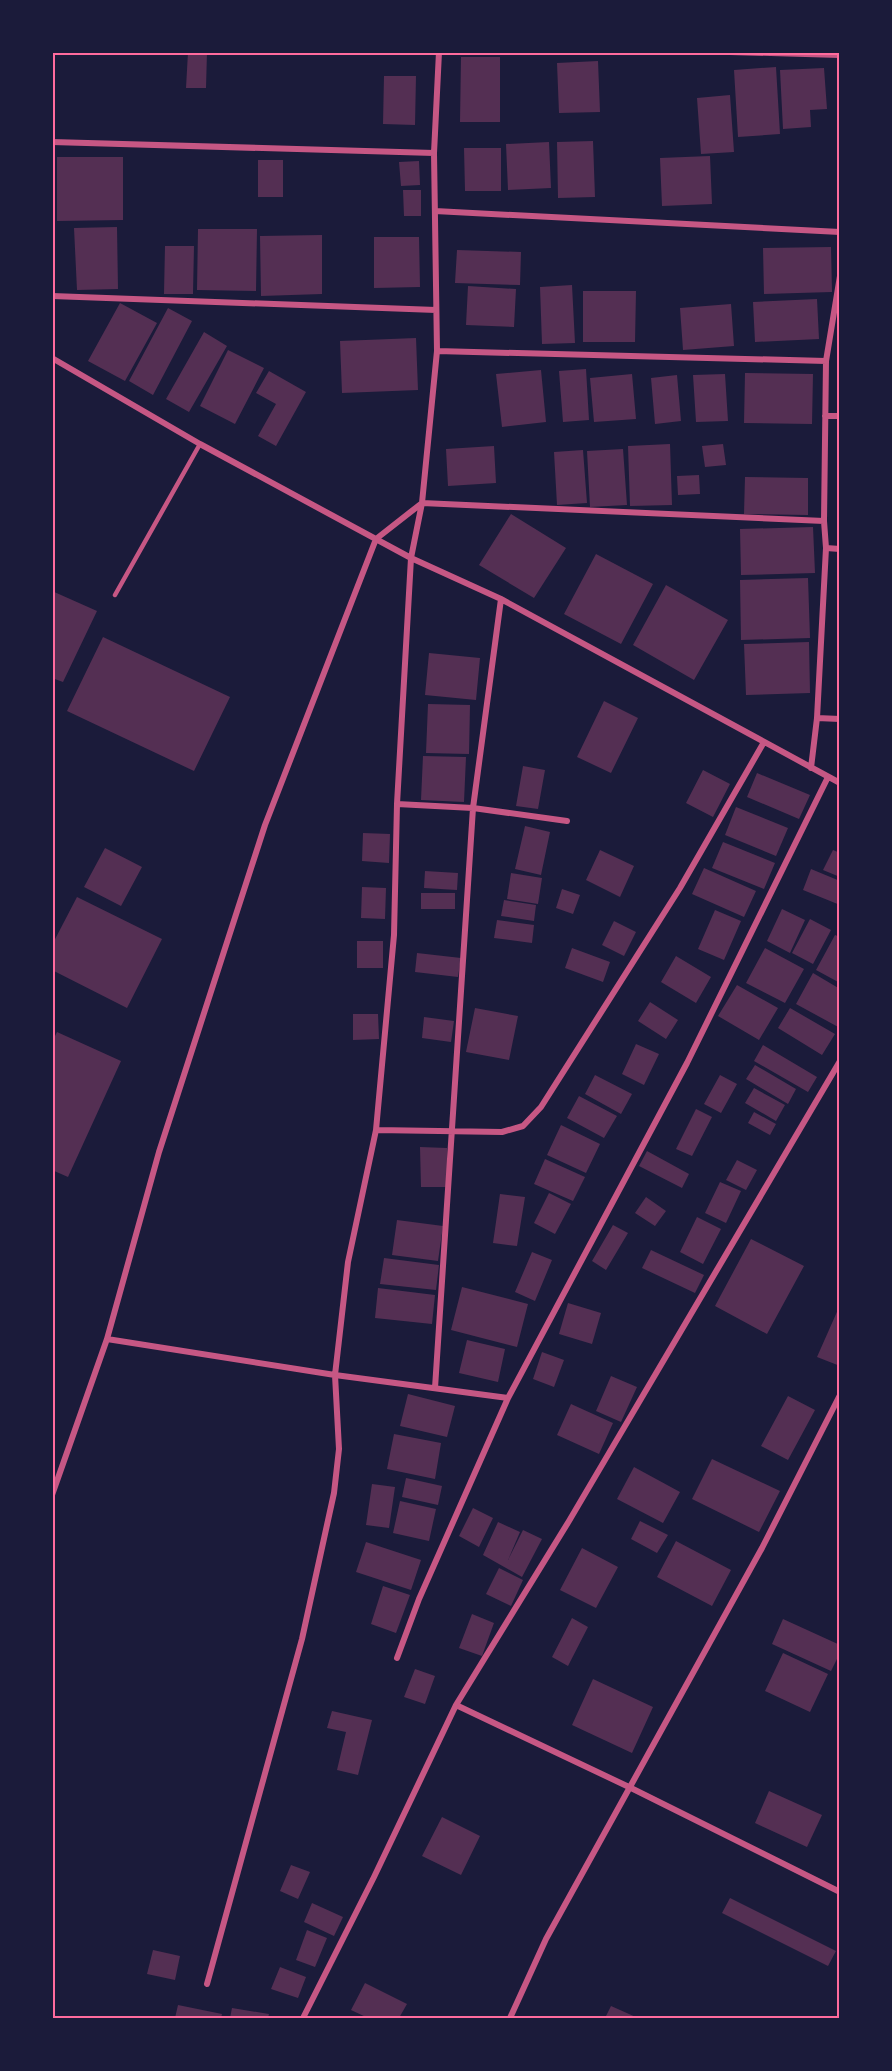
<svg xmlns="http://www.w3.org/2000/svg" width="892" height="2071" viewBox="0 0 892 2071" font-family="'Source Sans 3',sans-serif">
<style>
.building{fill:#542f53}
.lines{fill:none;stroke-linecap:round;stroke-linejoin:round}
.service{stroke:#c65784;stroke-width:4.5}
.minor{stroke:#c65784;stroke-width:6}
.neatline{fill:none;stroke:#ff6b9d;stroke-width:2}
</style>
<rect width="100%" height="100%" fill="#1b1b3a"/>
<!-- building -->
<path class="building" d="M188,52h19l-1,36h-20z
M461,57h39v65h-40z
M598,61l2,51 -41,1 -2,-50z
M776,67l4,67 -42,3 -4,-67z
M824,68l3,41 -17,1 1,17 -28,2 -3,-59z
M384,76h32l-1,49 -32,-1z
M730,95l4,57 -33,2 -4,-56z
M593,141l2,56 -37,1 -1,-56z
M549,142l2,46 -43,2 -2,-46z
M464,148h37v43h-36z
M710,156l2,48 -50,2 -2,-48z
M57,157h66v63l-66,1z
M258,160h25v37h-25z
M419,161l1,24 -19,1 -2,-24z
M403,190h18v26h-17z
M117,227l1,62 -41,1 -3,-62z
M198,229h59l-1,62 -59,-1z
M322,235v59l-61,2 -1,-60z
M374,237h45l1,50 -46,1z
M165,246h29l-1,48h-29z
M831,247l1,45 -68,2 -1,-46z
M457,250l64,2 -1,33 -65,-2z
M572,285l3,58 -33,1 -2,-57z
M468,286l48,3 -2,38 -48,-2z
M583,291h53l-1,51h-52z
M817,299l2,40 -64,3 -2,-40z
M120,303l37,20 -32,58 -37,-20z
M731,304l3,42 -51,4 -3,-42z
M168,308l24,13 -39,74 -24,-14z
M204,332l23,14 -38,66 -23,-13z
M416,338l2,52 -76,3 -2,-52z
M228,350l36,18 -29,56 -35,-18z
M586,369l3,51 -26,2 -4,-51z
M541,370l5,52 -44,5 -6,-53z
M269,371l37,21 -30,54 -18,-10 18,-32 -20,-11z
M745,373l68,1 -1,50 -68,-1z
M632,374l4,45 -42,3 -4,-44z
M725,374l3,47 -32,1 -3,-47z
M677,375l4,46 -26,3 -4,-46z
M670,444l2,61 -42,1 -2,-60z
M723,444l3,21 -21,2 -3,-21z
M494,446l2,37 -48,3 -2,-37z
M623,449l4,56 -37,2 -3,-56z
M583,450l4,53 -30,2 -3,-53z
M699,475l1,19 -22,1 -1,-19z
M745,477l63,1v37l-64,-1z
M511,514l55,34 -32,50 -55,-33z
M813,527l2,46 -74,2 -1,-46z
M596,554l57,30 -32,60 -57,-30z
M808,578l2,60 -69,2 -1,-60z
M666,585l62,35 -34,60 -61,-35z
M52,591l45,20 -34,71 -11,-4z
M103,637l127,60 -36,74 -127,-60z
M809,642l1,51 -64,2 -2,-51z
M429,653l51,5 -4,42 -51,-5z
M604,701l34,17 -27,55 -34,-16z
M428,704l42,1 -1,49 -43,-1z
M423,756l43,1 -2,45 -43,-2z
M523,766l22,4 -7,39 -22,-3z
M703,770l27,14 -17,33 -27,-14z
M757,773l53,22 -11,24 -52,-22z
M736,807l52,21 -12,28 -51,-21z
M525,826l25,6 -9,43 -26,-6z
M363,833l27,1 -1,29 -27,-2z
M723,842l52,21 -11,26 -52,-21z
M105,848l37,19 -21,39 -37,-19z
M600,850l34,16 -14,31 -34,-17z
M833,850l7,3v24l-17,-7z
M704,868l52,23 -12,26 -52,-23z
M811,869l29,12v24l-37,-15z
M425,871l33,2 -1,17 -33,-2z
M511,873l31,5 -4,26 -31,-5z
M362,887l24,1 -1,31 -24,-1z
M562,889l18,6 -7,19 -17,-6z
M421,893h34v16h-34z
M77,897l85,42 -35,69 -75,-38v-25z
M504,900l32,5 -2,16 -33,-5z
M782,909l23,11 -15,33 -23,-12z
M715,910l26,11 -17,39 -26,-11z
M810,919l21,11 -18,34 -21,-11z
M497,920l37,5 -2,18 -38,-5z
M614,921l22,11 -12,24 -22,-11z
M835,935l5,2v46l-24,-13z
M357,941h26v27h-26z
M572,948l38,14 -7,20 -38,-14z
M765,948l39,21 -19,34 -39,-20z
M417,953l44,5 -3,19 -43,-5z
M676,956l35,21 -15,26 -35,-21z
M813,973l27,16v39l-44,-24z
M737,985l41,23 -19,32 -41,-24z
M650,1002l28,18 -12,19 -28,-18z
M475,1008l43,8 -9,44 -43,-8z
M790,1008l45,26 -13,21 -44,-27z
M353,1014h25l1,25 -26,1z
M424,1017l30,4 -3,21 -29,-4z
M57,1032l64,29 -53,116 -16,-7v-128z
M636,1044l23,10 -15,31 -22,-11z
M763,1045l54,32 -9,15 -54,-31z
M755,1065l41,24 -8,15 -42,-25z
M595,1075l37,19 -11,20 -36,-20z
M720,1075l17,9 -16,29 -17,-9z
M754,1088l31,17 -9,16 -31,-18z
M579,1096l38,20 -13,22 -37,-20z
M696,1109l16,8 -20,39 -16,-7z
M754,1112l22,12 -6,11 -22,-12z
M561,1125l39,19 -14,29 -39,-18z
M420,1147l27,1v39h-26z
M647,1151l42,23 -7,14 -43,-22z
M545,1159l40,18 -12,24 -39,-17z
M737,1160l20,10 -11,20 -20,-10z
M720,1182l21,9 -15,32 -21,-10z
M549,1193l22,11 -16,30 -21,-11z
M500,1194l25,3 -8,49 -24,-3z
M646,1197l20,14 -11,15 -20,-13z
M697,1217l24,12 -18,35 -23,-12z
M397,1220l46,6 -5,35 -46,-6z
M613,1225l15,8 -22,37 -14,-9z
M751,1239l53,27 -37,68 -52,-28z
M651,1250l53,25 -9,18 -53,-25z
M532,1252l20,8 -17,41 -20,-9z
M384,1258l55,7 -3,25 -56,-6z
M462,1287l66,17 -11,43 -66,-17z
M378,1288l57,7 -3,29 -57,-6z
M568,1303l33,10 -9,31 -33,-10z
M840,1305v61l-23,-9z
M467,1340l38,9 -7,33 -39,-9z
M542,1352l22,8 -10,27 -21,-8z
M611,1376l26,11 -16,35 -25,-11z
M408,1394l47,12 -8,31 -47,-11z
M788,1396l27,14 -27,50 -27,-14z
M571,1404l42,19 -14,31 -42,-19z
M394,1434l47,9 -6,36 -48,-10z
M712,1459l68,32 -21,41 -67,-33z
M634,1467l46,25 -17,31 -46,-24z
M406,1478l36,8 -4,19 -36,-8z
M372,1484l23,3 -6,41 -23,-3z
M400,1501l36,8 -7,32 -36,-8z
M473,1508l20,10 -14,29 -20,-11z
M640,1521l28,14 -11,18 -26,-14z
M498,1522l22,10 -12,28 15,-30 19,9 -20,38 -39,-22z
M676,1541l55,29 -19,36 -55,-29z
M366,1542l55,18 -10,30 -55,-18z
M582,1548l36,19 -22,41 -36,-18z
M499,1568l24,12 -12,26 -25,-12z
M383,1586l27,9 -14,38 -25,-9z
M472,1614l22,9 -12,33 -23,-8z
M572,1618l16,9 -20,39 -16,-9z
M783,1619l57,26v8l-9,18 -59,-27z
M783,1653l45,21 -18,38 -45,-21z
M415,1669l20,7 -10,28 -21,-7z
M593,1679l60,28 -21,46 -60,-28z
M332,1711l40,9 -14,55 -21,-5 9,-38 -19,-4z
M769,1791l53,24 -15,32 -52,-24z
M442,1817l38,19 -19,39 -39,-19z
M291,1865l19,7 -12,27 -18,-8z
M730,1898l106,53 -8,15 -106,-53z
M312,1903l31,14 -9,19 -30,-14z
M307,1930l20,8 -12,29 -19,-7z
M153,1950l27,6 -5,24 -28,-6z
M280,1967l26,10 -8,21 -27,-9z
M365,1983l42,21 -8,14h-31l-17,-8z
M178,2005l44,9 -1,4h-46z
M611,2006l27,12h-33z
M232,2008l37,6 -1,4h-38z"/>
<g class="lines">
<!-- service -->
<path class="service" d="M115,595l85,-151"/>
<!-- minor -->
<path class="minor" d="M730,52l110,3
M52,142l382,11
M435,211l405,21
M52,296l384,14
M437,351l389,10
M52,358l148,86 211,114 90,41 339,184
M825,416h15
M826,548l14,1
M817,718l23,1
M811,768l6,-50 9,-170 -2,-27 2,-160 14,-85
M397,804l76,4 94,13
M376,1130l126,2 21,-6 18,-19 139,-219 84,-146
M107,1339l228,36 173,23
M435,1388l38,-580 28,-209
M52,1495l55,-156 52,-187 106,-327 111,-286 46,-36 402,18
M397,1658l22,-59 89,-201 179,-335 141,-286
M456,1705l173,82 211,105
M207,1984l95,-345 32,-146 5,-44 -4,-74 13,-113 28,-132 18,-195 3,-131 14,-246 11,-55 15,-152 -3,-198 5,-101
M303,2018l71,-141 82,-172 113,-184 271,-460
M510,2018l36,-79 216,-391 78,-153"/>
</g>
<!-- border -->
<rect width="892" height="2071" fill="none" stroke="#1b1b3a" stroke-width="108"/>
<rect x="54" y="54" width="784" height="1963" class="neatline"/>
</svg>
